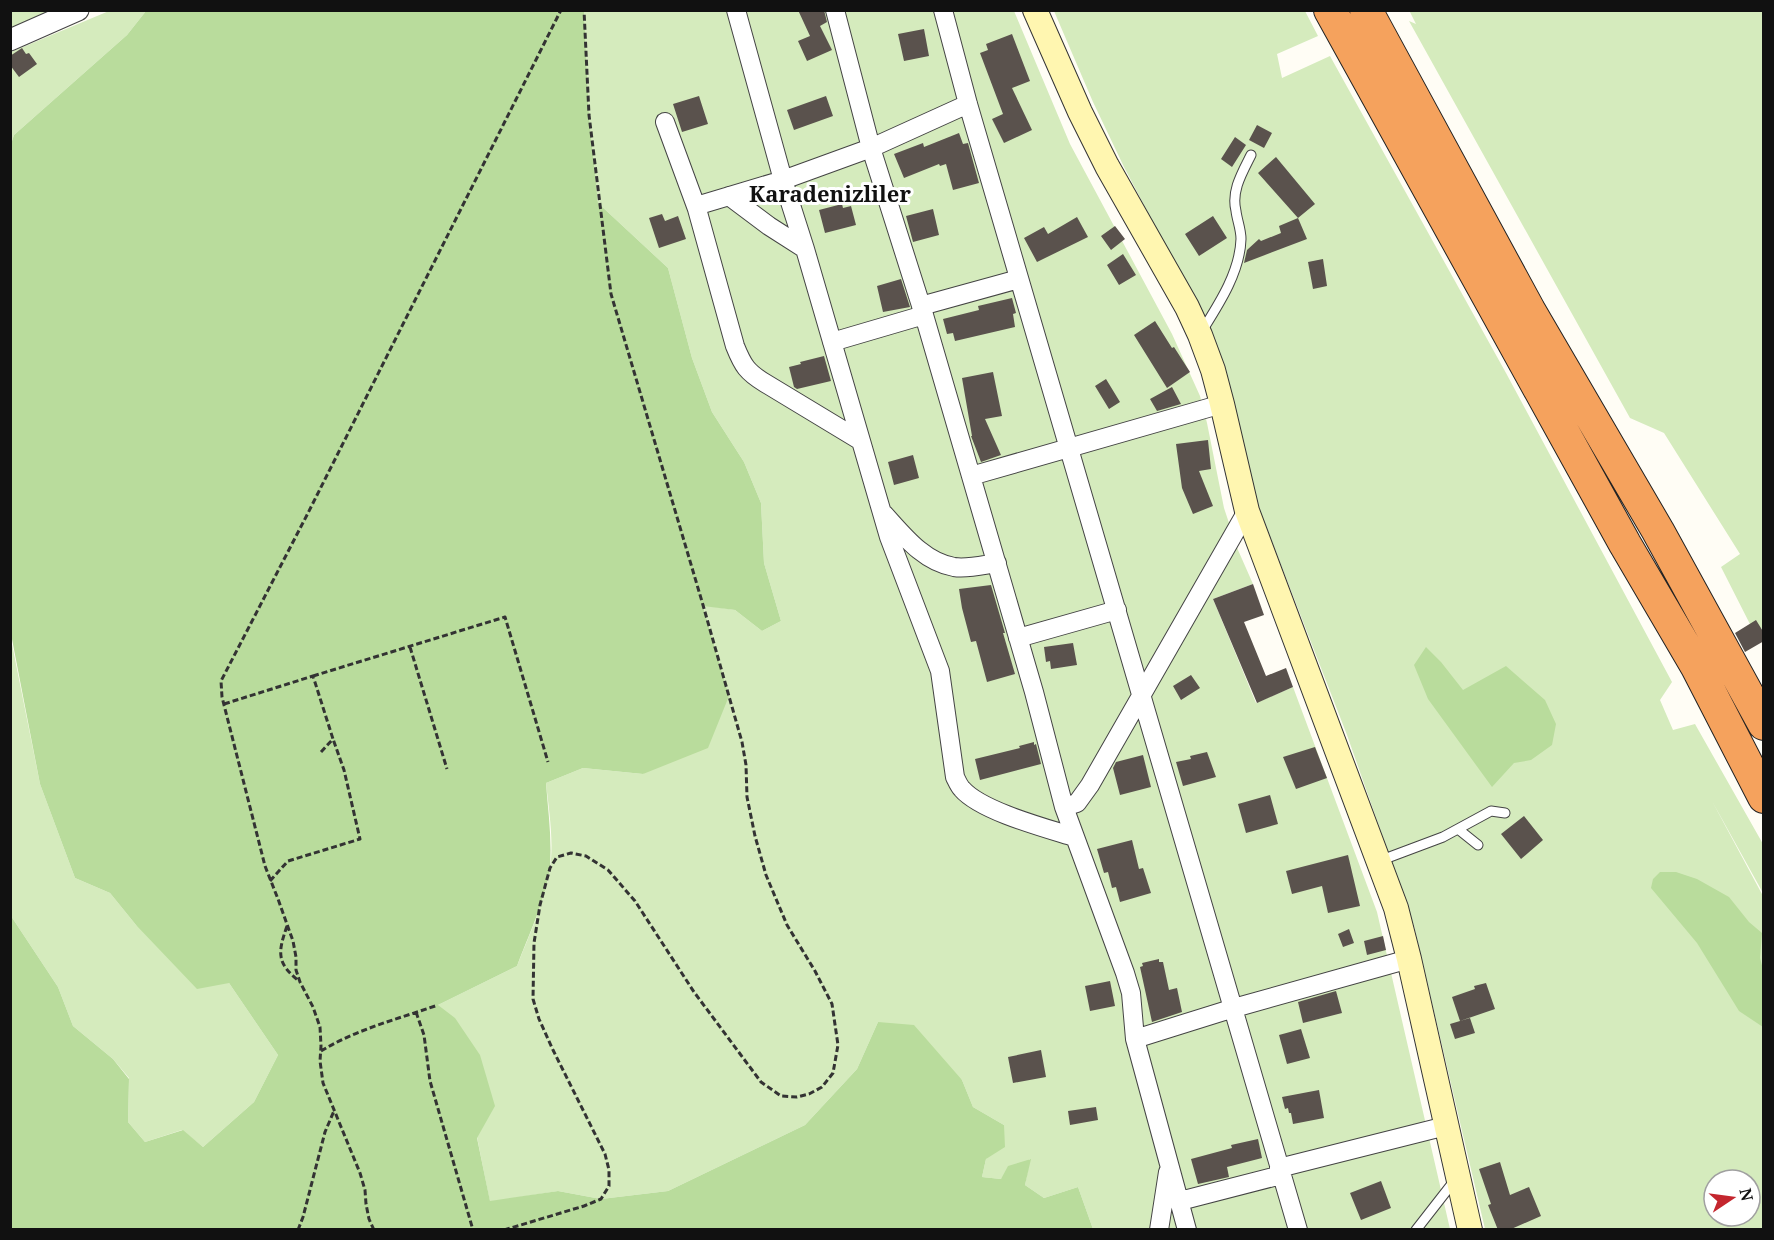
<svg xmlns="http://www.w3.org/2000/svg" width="1774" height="1240" viewBox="0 0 1774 1240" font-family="'Noto Serif',serif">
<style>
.green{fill:#d5ebbd;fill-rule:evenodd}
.forest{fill:#b9dc9c}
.building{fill:#5a524d}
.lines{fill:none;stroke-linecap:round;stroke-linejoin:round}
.service-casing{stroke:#444;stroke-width:11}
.minor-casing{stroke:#444;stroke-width:20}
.tertiary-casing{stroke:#444;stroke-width:23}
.secondary-casing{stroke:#333;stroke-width:26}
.motorway-casing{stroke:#222;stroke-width:34}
.path{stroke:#333;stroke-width:3;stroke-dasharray:6 3;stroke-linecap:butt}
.service{stroke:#fff;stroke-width:9}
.minor{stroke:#fff;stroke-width:18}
.tertiary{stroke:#fff;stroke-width:21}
.secondary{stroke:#fff6b0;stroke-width:24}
.motorway{stroke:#f5a25d;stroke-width:32}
.labels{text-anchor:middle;stroke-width:6;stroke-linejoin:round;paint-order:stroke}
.district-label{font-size:22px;font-weight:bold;fill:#111;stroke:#fff}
</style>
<rect width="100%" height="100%" fill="#fffdf5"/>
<!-- green -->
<path class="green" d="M1409,10l354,1v617l-9,4 -33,-65 19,-13 -76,-121 -34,-15 -221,-397 7,3z
M10,11h51l-50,19z
M109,11h37l-19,24 -113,100 -3,9v-92z
M584,11h430l56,133 102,190 28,62 7,27 17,85 14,42 15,34 -40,15 43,104 37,-16 84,225 73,317h-357l-15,-42 -34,11 -19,-13 5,-26 -29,20 -19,-2 4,-18 18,-34 -31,-18 -11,-27 -84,-58 -21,47 -52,56 -137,66 -67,8 -43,-8 -68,11 -13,-65 -39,-132 79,-39c12,-31 28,-64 33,-98 4,-28 -1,-57 -4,-85l37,-15 60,6 86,-78 -26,-91 32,5 27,21 19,-10 -17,-58 -3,-60 -17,-41 -32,-50 -20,-54 -24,-90 -70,-65 -9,-88z
M1054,11h251l13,25 -41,18 5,24 48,-22 176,317 166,309 -12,18 13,30 22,-6 68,120v49l-51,-92 51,95v333h-278l-71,-303 -67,-191 -88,-227 -26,-108 -57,-134 -52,-99 -31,-65zM1714,1180h36v36h-36z
M10,634l30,150 35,94 35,15 26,32 93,58 49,72 -24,47 -51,45 -21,-17 -37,12 -17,-20 1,-44 -16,-19 -40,-33 -15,-39 -47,-71z"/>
<!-- forest -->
<path class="forest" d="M146,11h438l5,104 9,88 70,65 24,90 20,54 32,50 17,41 3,60 17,58 -19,10 -27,-21 -32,-4 26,90 -21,52 -65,26 -60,-6 -37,15c2,28 6,55 4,83 -3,30 -22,71 -33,100l-79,39 17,13 25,37 15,51 -18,32 13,63 68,-10 43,8 67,-8 137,-66 52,-56 21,-47 36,3 48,55 11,27 31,18 1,22 -19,12 -4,18 19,2 7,-13 23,-7 -6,26 19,13 34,-11 15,42h-1082v-313l47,71 15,39 40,33 16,20 -1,43 17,20 38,-12 20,17 51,-45 24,-47 -49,-72 -32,6 -61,-64 -26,-32 -35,-15 -35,-94 -29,-150v-490l3,-9 113,-100z
M1426,647l15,15 22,28 43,-24 39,34 11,24 -4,21 -21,15 -17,3 -22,24 -64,-88 -14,-34z
M1660,872h16l21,7 32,18 20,25 13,11 -2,25 4,15 -1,54 -24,-16 -42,-68 -46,-55 2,-9z"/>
<!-- building -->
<path class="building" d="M798,10h26l3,12 -7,4 12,24 -25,11 -9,-20 12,-5z
M924,29l5,27 -25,5 -6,-27z
M1012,34l18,47 -18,7 20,42 -28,13 -12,-24 11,-5 -23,-61 8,-3 -2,-6z
M22,48l4,6 3,-1 8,11 -18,13 -9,-12v-9z
M699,96l9,28 -26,8 -9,-28z
M826,96l7,20 -39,14 -7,-20z
M1257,125l15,8 -8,15 -15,-8z
M959,133l4,11 5,-1 11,40 -26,7 -7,-26 -6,2 -1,-2 -35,14 -10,-24 29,-11 1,4z
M1235,137l11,8 -14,22 -11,-8z
M1276,157l39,47 -17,14 9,21 -63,24 3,-13 12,-11 2,2 20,-8 -2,-7 19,-8 -40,-45z
M842,204l1,4 8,-2 5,19 -31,8 -6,-23z
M933,209l6,26 -26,7 -7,-26z
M662,214l3,7 13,-5 8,23 -27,9 -10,-30z
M1213,216l14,22 -28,18 -14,-22z
M1077,217l11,20 -51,25 -13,-24 20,-11 4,7z
M1115,226l10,13 -14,11 -10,-14z
M1123,254l13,21 -17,10 -12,-20z
M1323,259l4,27 -14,3 -5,-27z
M901,279l9,28 -27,5 -6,-26z
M1012,298l4,15 -3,1 2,13 -60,14 -2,-8 -6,1 -4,-15 36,-9 -1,-4z
M1155,321l17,27 2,-1 16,25 -23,16 -33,-53z
M824,356l7,25 -34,8 -3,-2 -5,-20 12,-3 -1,-2z
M993,372l9,44 -17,3 16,36 -20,7 -10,-26h1l-10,-58z
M1106,379l14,23 -11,7 -14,-23z
M1172,387l9,17 -24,7 -7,-12z
M1208,440l3,29 -12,2 14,35 -20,8 -11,-26 -6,-44z
M913,455l6,23 -25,7 -6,-23z
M1253,584l11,31 -20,7 22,54 20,-8 7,19 -36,16 -44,-104z
M991,585l14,48h-2l12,41 -28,8 -11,-41 -5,1 -9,-34 -3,-19z
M1756,620l8,13v8l-19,11 -10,-19z
M1073,643l4,22 -26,4 -1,-8 -4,1 -2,-15z
M1191,675l9,13 -19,12 -8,-14z
M1034,742v3l2,-1 5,20 -61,16 -5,-21 45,-11 -1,-2z
M1315,747l12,31 -31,11 -13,-32z
M1207,752l9,25 -33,9 -7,-24 15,-3 -1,-3z
M1143,755l8,32 -31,8 -7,-27 3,-6z
M1270,795l8,29 -32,9 -8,-29z
M1524,816l19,24 -22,19 -20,-25z
M1132,840l7,29 4,-1 8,25 -31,9 -4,-15 -4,1 -4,-16 -4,1 -7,-24z
M1348,855l12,51 -32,7 -6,-27 -30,8 -6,-23z
M1349,929l5,14 -11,4 -5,-13z
M1383,936l3,14 -19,5 -3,-14z
M1159,959v3h4l6,28 8,-2 5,24 -30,10 -12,-55 3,-1 -1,-3z
M1110,981l5,25 -25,5 -5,-25z
M1486,983l9,26 -35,12 -8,-24 23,-8 -1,-3z
M1336,991l6,22 -39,10 -5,-21z
M1470,1018l5,15 -20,6 -5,-15z
M1301,1029l9,29 -23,6 -8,-29z
M1041,1050l5,27 -33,6 -5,-26z
M1319,1090l5,28 -31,6 -2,-11h-2l-1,-5 -3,1 -3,-12z
M1096,1107l2,13 -28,5 -2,-14z
M1258,1139l4,19 -35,9 2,10 -31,7 -7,-25 41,-11 -1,-3z
M1500,1162l10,33 19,-8 12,29 -32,14h-11l-10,-25 3,-1 -12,-35z
M1381,1181l10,27 -30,12 -11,-27z"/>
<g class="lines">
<!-- service casing -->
<g class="service-casing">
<path id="service" d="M1202,331c17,-27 38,-59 39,-92 0,-10 -4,-19 -5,-28 -5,-20 6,-38 15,-56
M1458,829l20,16
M1379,861l64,-24 48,-26 14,2
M1416,1230l39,-50"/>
</g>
<!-- minor casing -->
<g class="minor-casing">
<path id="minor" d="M736,10l47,170 22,69 84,288 51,134 15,106c2,4 4,9 7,12 19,22 83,39 112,48
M835,10l36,138 53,167 110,377 30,115 61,166 6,20 4,46 52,191
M943,10l25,94 330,1126
M665,122l32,87 38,137c8,20 12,26 30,37l96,58
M729,196l40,30 36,23
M696,206l87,-26 88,-32 97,-44
M921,306l98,-27
M832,342l92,-27
M971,476l251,-72
M884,514c20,22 40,48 70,53 14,2 29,-2 43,-4
M1018,638l99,-28
M1064,807l13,-4 13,-18 157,-274
M1135,1039l99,-31 175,-49
M1279,1168l167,-42
M1180,1201l101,-26
M1159,1230l9,-58"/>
</g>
<!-- tertiary casing -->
<g class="tertiary-casing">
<path id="tertiary" d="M10,40l68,-30"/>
</g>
<!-- secondary casing -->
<g class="secondary-casing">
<path id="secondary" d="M1035,10l45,102 27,54 80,141 13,28 13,35 9,34 25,107 149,397 13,51 61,271"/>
</g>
<!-- motorway casing -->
<g class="motorway-casing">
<path id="motorway" d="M1330,10l295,534 72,123 67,130
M1366,10l163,300 129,221 106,193"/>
</g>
<!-- path -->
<path class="path" d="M410,647l37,122
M313,676l192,-59 43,145
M224,704l89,-28 20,63 -13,14
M270,881l18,-20 72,-22 -16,-69 -11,-31
M287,926c-9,26 -11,37 12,55
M416,1012l8,23 6,46 43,149
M321,1051c36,-22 77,-32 117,-46
M298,1230l5,-13 22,-85 9,-21
M374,1230l-5,-11 -3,-15 -1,-14 -5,-17 -37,-90 -3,-22 1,-15 -1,-19 -7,-20 -13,-25 -4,-12v-13l-3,-16 -15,-42 -13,-33 -43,-169 -1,-16 87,-168 253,-503
M504,1230l80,-24 17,-7 8,-13v-16l-4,-16 -52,-104 -14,-31 -6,-20 1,-56 6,-38 10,-37 7,-11 14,-4 15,3 22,14 27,31 59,91 67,90 20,14 16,1 12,-3 13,-7 11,-14 5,-28 -6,-41 -17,-33 -28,-46 -21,-50 -11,-39 -8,-39 -1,-32 -4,-23 -39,-137 -92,-311 -22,-179 -5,-105"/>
<!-- service -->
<use href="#service" class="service"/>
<!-- minor -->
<use href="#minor" class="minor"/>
<!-- tertiary -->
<use href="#tertiary" class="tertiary"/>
<!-- secondary -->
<use href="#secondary" class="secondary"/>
<!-- motorway -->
<use href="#motorway" class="motorway"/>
</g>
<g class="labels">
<!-- district labels -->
<g class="district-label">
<text x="830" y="202">Karadenizliler</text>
</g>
</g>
<!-- border -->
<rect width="1774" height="1240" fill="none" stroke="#111111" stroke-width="24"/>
<!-- north arrow -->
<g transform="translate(1732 1198) rotate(77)"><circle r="28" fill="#ffffff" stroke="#a0a0a0" stroke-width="1.5"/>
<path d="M0-4.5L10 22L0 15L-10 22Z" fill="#c4262e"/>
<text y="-9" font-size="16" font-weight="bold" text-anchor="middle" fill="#111111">N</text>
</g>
</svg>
